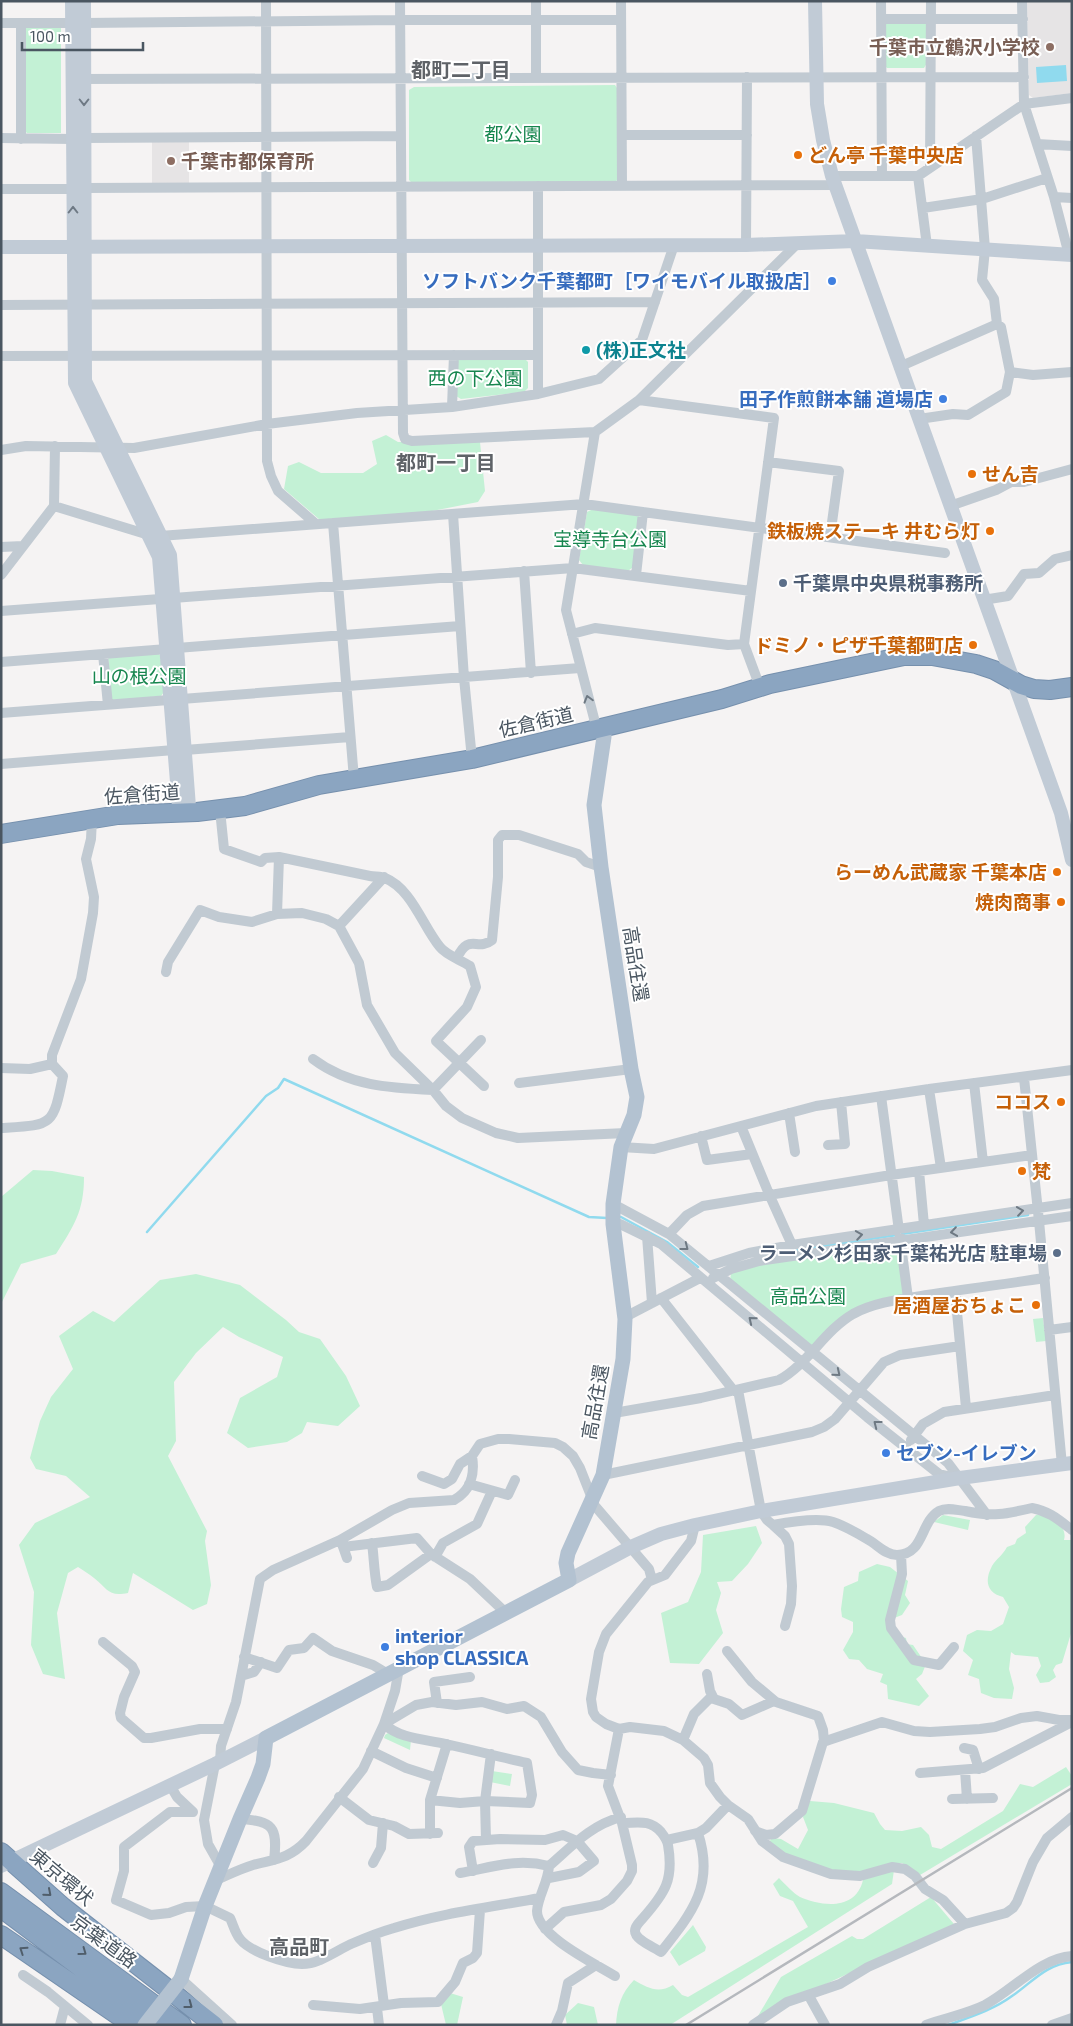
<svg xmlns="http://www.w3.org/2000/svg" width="1073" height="2026" viewBox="0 0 1073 2026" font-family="'Exo 2','Noto Sans JP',sans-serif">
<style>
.education{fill:#e6e4e5}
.green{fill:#c3f1d5}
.water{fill:#90daee}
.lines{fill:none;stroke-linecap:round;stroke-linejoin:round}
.stream{stroke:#90daee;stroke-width:2.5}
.highway-casing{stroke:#7690ad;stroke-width:20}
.street{stroke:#c1cad2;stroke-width:10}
.secondary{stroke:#c1cbd6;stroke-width:14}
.primary{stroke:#b3c2d1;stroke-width:15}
.highway{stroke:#8ba5c1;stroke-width:18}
.rail{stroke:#b5b8bd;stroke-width:2.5}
.primary-bridge{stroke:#b3c2d1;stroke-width:15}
.oneway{stroke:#6e7984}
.oneway2{stroke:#6e7983}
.oneway3{stroke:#505e6b}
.education-dot{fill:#8d6e63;stroke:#fff;stroke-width:2}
.food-dot{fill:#e8710a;stroke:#fff;stroke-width:2}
.shop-dot{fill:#3f7fe0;stroke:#fff;stroke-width:2}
.culture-dot{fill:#0f9aa8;stroke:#fff;stroke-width:2}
.service-dot{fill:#5c6f8a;stroke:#fff;stroke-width:2}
.labels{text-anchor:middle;stroke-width:4;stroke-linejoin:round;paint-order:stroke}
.education-label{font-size:19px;font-weight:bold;fill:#785e54;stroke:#fff;text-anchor:end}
.park-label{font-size:19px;fill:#17864f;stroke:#fff}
.food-label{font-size:19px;font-weight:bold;fill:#c56008;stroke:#fff;text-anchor:end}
.shop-label{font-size:19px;font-weight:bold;fill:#366cbe;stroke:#fff;text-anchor:end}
.culture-label{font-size:19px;font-weight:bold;fill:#0d838f;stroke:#fff;text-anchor:start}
.service-label{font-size:19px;font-weight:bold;fill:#4e5e75;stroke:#fff;text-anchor:start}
.street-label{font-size:19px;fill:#4a5661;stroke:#fff}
.neighbourhood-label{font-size:20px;font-weight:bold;fill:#5f6368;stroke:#fff}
</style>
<rect width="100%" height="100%" fill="#f5f3f3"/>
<!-- education -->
<path class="education" d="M1027,1h45v92l-39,5 -4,-3z
M152,140h37v43h-37z"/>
<!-- green -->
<path class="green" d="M886,21l42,3 -1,39 -3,5h-37l-4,-4z
M27,24l34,1v108h-34l-5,-5v-98z
M615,85l2,3 1,90 -2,4 -204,1 -3,-3v-90l5,-3z
M459,358h65l4,4v26l-4,4 -63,7 -5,-3v-35z
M386,435l12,7h82l5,49 -7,11 -56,11 -102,7 -36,-31 4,-23 11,-4 22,11h42l14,-9 -5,-23z
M593,509l44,6 4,3 -8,49 -5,4 -45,-6 -4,-5 8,-48z
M156,652l5,4 3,36 -3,4 -50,5 -3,-45z
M33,1170l19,1 32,6c0,34 -10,49 -28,77l-35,10 -20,40v-107z
M898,1244l7,52 -33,6 -61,46 -81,-67 1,-8 29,-9z
M196,1274l44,11 46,35 13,12 21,7 26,37 14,30 -22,20 -31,-4 -5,11 -15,9 -39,6 -21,-15 13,-35 37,-21 6,-20 -44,-20 -16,-10 -27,26 -22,29 2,59 -8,15 39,75 -2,10 6,44 -4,19 -14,6 -60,-37 -5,20c-20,4 -20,-4 -34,-15 -5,-4 -11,-8 -16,-11l-10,6 -11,40 8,66 -22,-5 -12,-29 3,-53 -15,-47 16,-22 55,-26 -24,-21 -30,-7 -6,-11 10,-37 11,-24 22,-28 -14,-33 34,-25 21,11 46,-42z
M1043,1318l3,23 -10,1 -3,-23z
M1041,1514c10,6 27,11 23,26h8v90l-10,33 -6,2 -3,5 3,7 -7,5 -9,1 -4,-8 5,-9 -3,-9 -23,-2 -4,-3 -2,17 5,19 -2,11 -18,-1 -13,-5 -2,-14 -11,-4 5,-15 -10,-9 4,-16 10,-5 14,1 12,-7 6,-17 -6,-10c-16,-4 -19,-16 -11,-31 4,-7 11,-11 15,-19l8,-3 2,-5 9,-6 -1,-6 11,-12z
M943,1515l27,5 -2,10 -34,-8z
M756,1526l6,17 -14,21 -16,17 -15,1 4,11 -5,17 7,23 -24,31 -29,-1 -9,-50 27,-11 13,-30 2,-37z
M877,1564l13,3 18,14 -3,14 5,8 -8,12 -8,3v8l5,10 7,2 1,6 6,1 13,19 -4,10 -6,5 13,17 -10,10 -31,-7 -1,-14 -7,-3 3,-8 -16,-5 -8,-9 -10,-1 -6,-9 10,-18v-10l-11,-5 -1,-8 3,-22 14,-6 1,-9z
M388,1733l23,7 -1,10 -26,-12 1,-3z
M1066,1767l6,9v8l-152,91 -18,-12h-7l-3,21 -222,141h-54c1,-18 5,-32 18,-45 14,8 24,14 39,5l9,10 6,2 120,-70 -15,-26 -13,-5 -7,-12 6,-6c6,6 14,15 21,19 23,10 56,13 63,-17l-72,-22 -22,-16 3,-4 9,1 17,10 10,-19 -5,-13 3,-12 4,-4 24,2 40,10 6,11 5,6 17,1 19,-4 8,8 3,12 9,2 62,-38 17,-27 13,3z
M492,1771l20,3 -2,12 -20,-4z
M931,1897l23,27 -196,92 23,-39 71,-41 5,3h6z
M693,1925l13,22 -1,4 -26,15 -9,-14z
M450,1993l13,4 -6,28h-11l-5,-21z
M578,2003l16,4 4,18h-31l-2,-10z"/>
<!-- water -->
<path class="water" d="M1066,65l1,16 -30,2 -1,-16z"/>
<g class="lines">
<!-- stream -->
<path class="stream" d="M618,1217h3l46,25 31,25
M147,1232l119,-136 12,-8 6,-9 305,138 18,1
M902,1234l126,-19
M789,1251l108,-16
M948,2025c22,-8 45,-15 64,-29 21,-14 32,-31 60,-34"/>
<!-- highway casing -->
<g class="highway-casing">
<path id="highway" d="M1,834l117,-19 79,-3 48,-6 74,-21 153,-26 250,-60 48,-15 134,-28h28l44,8 18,6 27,15 13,4 16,1 22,-3
M1,1852l62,55 151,118
M1,1892l181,133
M1,1908l156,117
M1,1935l131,90"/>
</g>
<!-- street -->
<path class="street" d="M266,1l1,460 4,15 7,15 38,33
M400,1l3,432 2,6 7,2 183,-9 44,-32 159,-157
M536,1v77
M621,1l1,185
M881,1l1,175
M1022,1l2,103 30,93 15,58
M881,19h142
M1,23h71
M21,23v116
M84,23l316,-3h221
M77,79l947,-2
M622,135h125
M1,138l71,1
M84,138l317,-2
M1037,144l35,2
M930,167l1,-166
M832,176h86l106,-72 48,-6
M918,176l9,70
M538,186v208
M84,188l752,-3
M1,189h72
M1054,197l18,1
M923,208l59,-9 65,-21
M746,245l1,-168
M1,305l654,-3
M1,356l537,-1
M899,367l98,-43
M1010,372l23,3 39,-3
M639,400l135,18 -30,226 16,43
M452,407l2,-52
M919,419l34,-5 15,1 38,-23 4,-20 -9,-45 -4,-3 -3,-25 -12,-19 3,-31 -9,-113
M595,432l-29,178 31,120
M1,450l25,-4 108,2 133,-24 90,-11 95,-6 86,-13 61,-15 43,-39 32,-95
M768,462l71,9 -9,66
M54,506l95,29
M950,506l46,-16 15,-8h13l48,-13
M453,514l11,164 8,81
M333,523l21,256
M160,536l424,-32 361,49
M1,547l22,-1
M524,571l7,102
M1,575l53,-69 1,-60
M636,575l7,-63
M983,600l25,-4 16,-22 15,-1 16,-14 17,-4
M1,611l572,-43 178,23
M572,634l23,-6 133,17 16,-1
M177,648l283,-22
M103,654l5,51
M1,662l166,-13
M1,713l579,-45
M185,750l165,-13
M1,764l173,-14
M220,810l4,39 37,13 4,-4 14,-1 91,19c5,1 11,0 15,2 27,11 38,49 55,69 6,8 21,13 30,19l6,21 -9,20 -31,34 48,45
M277,914l2,-57
M339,926l45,-49
M457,958c12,-26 20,-6 35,-18l6,-63v-37l4,-5h17l59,19 8,8 15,5
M166,972l2,-10 32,-52 19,7 33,5 25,-8 25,-1 24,6 13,7 20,37 8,42 28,48 38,37 13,16 16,12 34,15 22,5 108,-5
M313,1059c36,27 76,29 120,31l48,-50
M1,1068l29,1 22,-5
M1024,1078l15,143 23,244
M519,1083l112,-14
M974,1083l9,79
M929,1089l12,79
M881,1096l27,202
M789,1113l6,39
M741,1126l28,68 23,51
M1,1128c51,-3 52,-1 62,-52l-11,-12v-9l29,-76 12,-66 1,-16 -8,-38 5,-20 1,-20
M701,1136l6,24 45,-6
M828,1145l17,-1 -4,-42
M621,1147l33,2 162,-43 113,-17 143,-19
M919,1171l5,54
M613,1204l56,30 279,229 39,52
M613,1224h7l41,20 206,173 72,57 13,3
M669,1234l18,-19 16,-9 188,-31 141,-20
M647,1236l5,67
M709,1266l40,-13 43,-8 280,-42
M713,1278l18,-9 28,-8 313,-45
M955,1291l11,117
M661,1298l73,93
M625,1317l75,-39
M1049,1330l23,-3
M738,1390l23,121 6,9 6,5c16,-3 45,-8 60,-3 12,4 24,11 34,17 10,5 18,16 30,16 27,0 23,-33 42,-44 8,-4 17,-1 26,0 27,6 41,3 67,-3 17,3 27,12 40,22
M614,1413l87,-15 78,-18c29,-16 45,-49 74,-66 22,-12 50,-15 74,-19 39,-6 78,-11 118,-17
M911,1440l12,-16 21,-12 111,-17
M603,1475l209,-43 12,-5 11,-8 49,-57 16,-7 60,-9
M422,1476l22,8 8,-5 8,-15 12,-8
M469,1484l39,11 7,-15
M695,1525l-4,16 -26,34 -17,7 -42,52 -7,18 -8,47 2,13 3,5 10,7 13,5 11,-2 34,4 19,9 21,18 4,7 2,18 10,14 8,8 20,14 14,22 21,16 48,17 29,2 32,-9 13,2 10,7 10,13 18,11 22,24
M773,1525l12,11 4,8 3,42 -1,18 -6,22
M341,1541l6,17
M372,1543c2,15 2,29 5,44l11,-2 43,-31
M343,1547l74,-9 14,16 39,25 36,34
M901,1555l1,19 -12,46 1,8 23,32 25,5 15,-18
M435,1557l8,-14 34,-19 15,-33
M103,1642l29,24 3,6 -11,25 -4,16 1,5 23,20h7l49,-9h27
M727,1651l25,31 24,20 42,14 5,14 1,12
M244,1657l33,11 12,-18 15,-2 9,-10 19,13 41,14 15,9
M707,1674l3,17 4,8 15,5 13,11 32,-14
M241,1676l13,-4 7,-10
M437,1703l-3,-21 36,-5
M384,1724c16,15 41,15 62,20 27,6 54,13 81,19l5,32 -2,8 -45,-2 6,-47
M384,1724l32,-19 16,-3 24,3 26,-3 25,7 17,-3 17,11 21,35 16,18 15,3 18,2
M619,1729l-11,57 14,37c16,0 27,-4 39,9 4,5 6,8 7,13 6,35 -3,48 -25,73 -3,4 -8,7 -8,13 0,9 19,16 26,21 31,-39 54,-67 37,-119
M683,1740l11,-26 18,-18
M964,1748l9,2 6,19
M371,1751l35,17 31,10
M220,1761l1,-15 15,-44 24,-123 13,-9 67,-30 52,-30 17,-7 45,-3c17,-9 21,-26 18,-44l8,-12 18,-5h11l46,4 8,4 10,9 7,12 15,38 54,63 3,11
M215,1764l-11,56 4,24 13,23
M965,1770l2,29
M920,1773l63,-5 89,-46
M170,1785l7,12 16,15
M339,1797l30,23 25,6 15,8 29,-1
M952,1799l41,-1
M430,1800l30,3 25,-2 1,39
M192,1812h-22l-46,35v24l-8,29 35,15 18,-2 17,-6 19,-1 25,12c3,6 5,15 10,21 10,13 46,25 62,25 17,0 34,-13 49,-20 14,-6 29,-12 43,-16 47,-15 98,-21 146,-30
M240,1819c33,2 38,8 34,41
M755,1831l11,4 9,-1 27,-23 21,-69 59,-20 32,9 16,1 50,-3 15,-2 26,-9 16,-2 22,4h13
M430,1834v-34l17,-56
M667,1840l31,-7 8,-5 22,-23
M373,1863l8,-15 2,-25
M473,1871l-4,-24 4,-6 27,-2 45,1 18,-5 14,6 17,20 -15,11 -30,6
M460,1873c33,-6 57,-15 89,-7
M216,1880c12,-5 24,-11 37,-15 22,-6 36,-6 53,-24l57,-72 21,-45 11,-33 4,-23
M545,1929l19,-17 37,-7 10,-6 16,-18 5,-10v-6l-10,-42
M375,1935l9,70
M23,1975l25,17 40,33
M615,1976c-19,-12 -78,-40 -78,-65 1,-15 11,-28 12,-45 23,-20 42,-41 72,-49
M181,1979l51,46
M809,1996l16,29
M313,2005l47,4 41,-6 37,-1 17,-20 8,-19 10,-5 4,-5 3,-43
M377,2008l2,17
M60,2025l5,-19
M556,2025l6,-14 6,-28 28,-18
M753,2025l34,-23 53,-18 28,-17 97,-43 41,-11 7,-5 4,-6 16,-40 14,-24 25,-21
M926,2025c19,-7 41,-11 59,-20 28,-15 55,-47 87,-49
M1052,2025l20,-7"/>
<!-- secondary -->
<path class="secondary" d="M72,1l3,382 84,174 20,250 6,6 4,-6 -19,-252 -85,-174 -1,-380
M815,1l2,103 6,36 9,36 229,637 11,47
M1,247l745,-2 109,-4 217,14
M569,1580l62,-33 30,-13 34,-9 66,-14 199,-33 112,-15
M1,1866l214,-102 51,-26"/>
<!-- primary -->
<path class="primary" d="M181,1979l24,-73 35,-87 18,-41 5,-14 3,-26 303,-158 -3,-17 2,-10 35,-78 20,-116 2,-40 -12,-95v-20l8,-57 13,-32 3,-18 -6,-28 -30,-202 -7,-62 10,-68v-9"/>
<!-- highway -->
<use href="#highway" class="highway"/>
<!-- rail -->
<path class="rail" d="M686,2025l386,-237"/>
<!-- primary-bridge -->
<path class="primary-bridge" d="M145,2025l36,-46"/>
</g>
<!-- one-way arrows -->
<defs><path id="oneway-chevron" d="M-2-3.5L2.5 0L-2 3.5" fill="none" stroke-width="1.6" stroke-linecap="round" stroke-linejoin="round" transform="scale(1.25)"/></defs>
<g class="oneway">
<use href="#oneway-chevron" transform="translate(84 102) rotate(90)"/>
<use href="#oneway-chevron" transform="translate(73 210) rotate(-90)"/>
</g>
<g class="oneway2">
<use href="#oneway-chevron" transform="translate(588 699) rotate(-106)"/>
<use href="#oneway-chevron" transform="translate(1020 1211) rotate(-8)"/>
<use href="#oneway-chevron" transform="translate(954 1232) rotate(172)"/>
<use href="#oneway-chevron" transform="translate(859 1235) rotate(-9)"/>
<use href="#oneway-chevron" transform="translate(685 1247) rotate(38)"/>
<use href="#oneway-chevron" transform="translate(752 1320) rotate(-141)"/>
<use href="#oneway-chevron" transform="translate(837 1373) rotate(39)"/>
<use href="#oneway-chevron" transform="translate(877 1424) rotate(-142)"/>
</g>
<g class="oneway3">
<use href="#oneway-chevron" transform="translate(48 1893) rotate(41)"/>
<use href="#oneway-chevron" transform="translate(23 1950) rotate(-146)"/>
<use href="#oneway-chevron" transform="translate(83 1952) rotate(36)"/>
<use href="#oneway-chevron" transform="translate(189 2005) rotate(37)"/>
</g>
<!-- markers -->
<g class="education-dot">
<circle cx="1050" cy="47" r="5"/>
<circle cx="171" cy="161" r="5"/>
</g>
<g class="food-dot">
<circle cx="798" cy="155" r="5"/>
<circle cx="972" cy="474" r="5"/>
<circle cx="990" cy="531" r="5"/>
<circle cx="973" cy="645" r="5"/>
<circle cx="1057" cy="872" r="5"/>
<circle cx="1061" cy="902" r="5"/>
<circle cx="1061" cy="1102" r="5"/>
<circle cx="1022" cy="1171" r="5"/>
<circle cx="1036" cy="1305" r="5"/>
</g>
<g class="shop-dot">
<circle cx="832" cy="281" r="5"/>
<circle cx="943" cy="399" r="5"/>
<circle cx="886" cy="1453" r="5"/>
<circle cx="385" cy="1647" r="5"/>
</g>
<circle class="culture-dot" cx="586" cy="350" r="5"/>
<g class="service-dot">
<circle cx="783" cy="583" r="5"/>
<circle cx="1057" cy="1253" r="5"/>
</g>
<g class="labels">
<!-- education labels -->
<g class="education-label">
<text x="1040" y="54">千葉市立鶴沢小学校</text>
<text x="181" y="168" text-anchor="start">千葉市都保育所</text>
</g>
<!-- park labels -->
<g class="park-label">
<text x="513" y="141">都公園</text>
<text x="475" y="385">西の下公園</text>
<text x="610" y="546">宝導寺台公園</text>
<text x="139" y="683">山の根公園</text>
<text x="808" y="1303">高品公園</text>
</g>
<!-- food labels -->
<g class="food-label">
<text x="808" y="162" text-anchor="start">どん亭 千葉中央店</text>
<text x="982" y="481" text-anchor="start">せん吉</text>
<text x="980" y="538">鉄板焼ステーキ 井むら灯</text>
<text x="963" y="652">ドミノ・ピザ千葉都町店</text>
<text x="1047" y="879">らーめん武蔵家 千葉本店</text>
<text x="1051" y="909">焼肉商事</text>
<text x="1051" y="1109">ココス</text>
<text x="1032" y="1178" text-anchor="start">梵</text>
<text x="1026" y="1312">居酒屋おちょこ</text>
</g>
<!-- shop labels -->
<g class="shop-label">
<text x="822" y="288">ソフトバンク千葉都町［ワイモバイル取扱店］</text>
<text x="933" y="406">田子作煎餅本舗 道場店</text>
<text x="896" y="1460" text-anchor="start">セブン-イレブン</text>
<text x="395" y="1643" text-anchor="start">interior<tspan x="395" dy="22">shop CLASSICA</tspan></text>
</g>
<!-- culture labels -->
<g class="culture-label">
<text x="596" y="357">(株)正文社</text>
</g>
<!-- service labels -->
<g class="service-label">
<text x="793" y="590">千葉県中央県税事務所</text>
<text x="1047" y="1260" text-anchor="end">ラーメン杉田家千葉祐光店 駐車場</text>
</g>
<!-- street labels -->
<g class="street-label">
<text transform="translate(536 722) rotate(-13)" y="7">佐倉街道</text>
<text transform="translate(142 794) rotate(-4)" y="7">佐倉街道</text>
<text transform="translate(636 964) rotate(81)" y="7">高品往還</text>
<text transform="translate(595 1402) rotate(-80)" y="7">高品往還</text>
<text transform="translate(62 1877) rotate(40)" y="7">東京環状</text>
<text transform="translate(104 1941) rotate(36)" y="7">京葉道路</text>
</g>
<!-- neighbourhood labels -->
<g class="neighbourhood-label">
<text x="461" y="77">都町二丁目</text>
<text x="446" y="470">都町一丁目</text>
<text x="299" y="1954">高品町</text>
</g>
</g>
<!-- border -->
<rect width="1073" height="2026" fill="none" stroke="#4a5661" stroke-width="5"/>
<!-- scale -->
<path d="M22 42v8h121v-8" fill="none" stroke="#4a5661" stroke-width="2.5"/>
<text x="30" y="42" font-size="15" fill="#4a5661" stroke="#ffffff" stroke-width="4" paint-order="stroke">100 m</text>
</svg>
